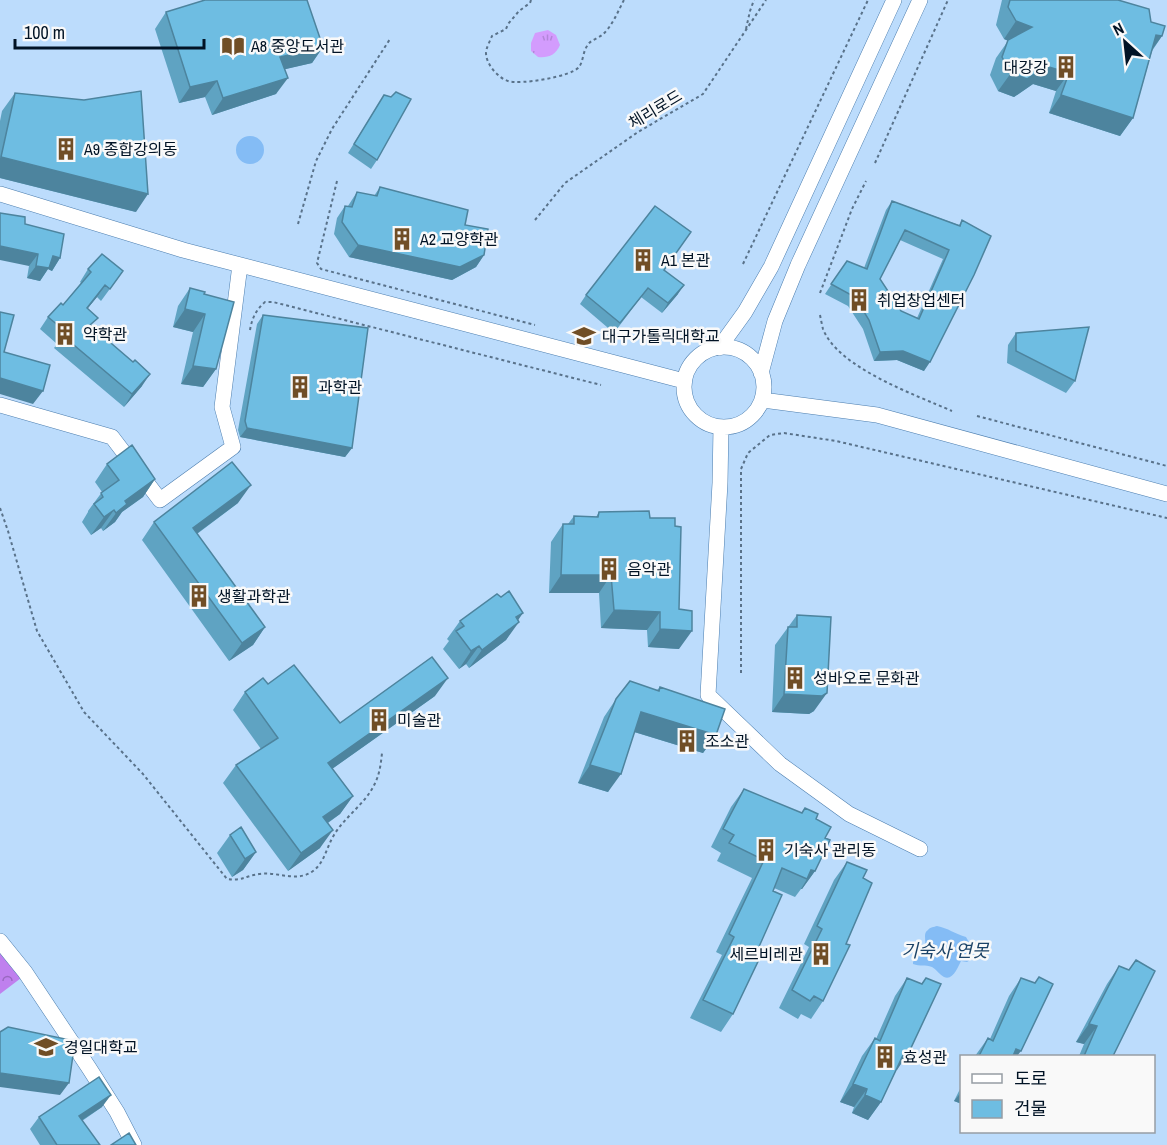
<svg xmlns="http://www.w3.org/2000/svg" width="1167" height="1145" viewBox="0 0 1167 1145" font-family="'Archivo Narrow','Noto Sans KR',sans-serif">
<style>
.grass{fill:url(#grass-tufts)}
.forest{fill:url(#forest-crowns)}
.water{fill:#84bcf5}
.lines{fill:none;stroke-linecap:round;stroke-linejoin:round}
.minor-casing{stroke:#4b7dae;stroke-width:16}
.path{stroke:#59728a;stroke-width:2;stroke-dasharray:3 3;stroke-linecap:butt}
.minor{stroke:#fff;stroke-width:15}
.wall{fill:#5fa3c2;fill-rule:evenodd}
.shaded-wall{fill:#4d849e}
.building{fill:#6ebde2;stroke:#4d849e;stroke-width:1.5;fill-rule:evenodd}
.labels{text-anchor:middle;stroke-width:5;stroke-linejoin:round;paint-order:stroke}
.poi-label{font-size:16px;fill:#011325;stroke:#f9f9f9;text-anchor:start}
.street-label{font-size:16px;fill:#011325;stroke:#f9f9f9}
.water-label{font-size:18px;font-style:italic;fill:#1b4368;stroke:#f9f9f9}
</style>
<defs>
<pattern id="grass-tufts" width="24" height="20" patternUnits="userSpaceOnUse" patternTransform="scale(1.5)"><rect width="24" height="20" fill="#d39cfd"/><path d="M3 7l-1-3M5 7V3M7 7l1-3M15 17l-1-3M17 17v-4M19 17l1-3" fill="none" stroke="#b386d9"/></pattern>
<pattern id="forest-crowns" width="20" height="18" patternUnits="userSpaceOnUse" patternTransform="scale(1.5)"><rect width="20" height="18" fill="#bf80ee"/><path d="M2 6a3 3 0 1 1 6 0M12 15a3 3 0 1 1 6 0" fill="none" stroke="#9968c1"/></pattern>
</defs>
<rect width="100%" height="100%" fill="#bcdcfc"/>
<!-- grass -->
<path class="grass" d="M548,30l8,5 4,10c-4,10 -12,13 -22,12l-7,-6v-8l4,-10z"/>
<!-- forest -->
<path class="forest" d="M0,937l29,35 -29,22z"/>
<!-- water -->
<path class="water" d="M236 150a14 14 0 1 1 28 0a14 14 0 1 1-28 0Z
M937,926c11,2 18,8 29,11l8,14 1,3 -3,1 -2,5 -3,2 -6,-1c-3,6 -8,20 -17,16 -4,-2 -7,-7 -12,-10 -7,-3 -12,0 -19,-3v-2c5,-6 10,-10 12,-18 1,-5 -2,-11 3,-14 2,-3 6,-3 9,-4z"/>
<g class="lines">
<!-- minor casing -->
<g class="minor-casing">
<path id="minor" d="M0,194l183,56 501,131
M684 387a40 40 0 1 1 80 0a40 40 0 1 1-80 0Z
M719,348l26,-36 26,-45 123,-267
M761,373l14,-52 23,-56 122,-265
M762,400l115,15 290,79
M0,405l112,32 48,63 73,-53 -11,-40 18,-142
M721,427l-1,56 -12,212 72,69 69,50 71,35
M0,941l25,31 64,96 28,44 17,33"/>
</g>
<!-- path -->
<path class="path" d="M531,0l-1,3 -11,8 -11,13 -2,5 -14,7c-2,5 -6,12 -6,17 0,11 12,25 22,28 11,4 63,-4 71,-14 4,-5 4,-15 8,-21 3,-6 10,-7 15,-11 10,-8 16,-24 22,-35
M746,29l4,-18 4,-11
M875,163l73,-163
M337,181l-20,82 4,6 214,56
M535,220l30,-37 73,-51 65,-38 63,-94
M298,224l18,-63 16,-32 58,-90
M743,264l125,-264
M820,293l32,-84 14,-28
M820,315c1,5 2,10 3,14 15,39 93,66 129,82
M250,330c2,-12 6,-20 15,-28h8l328,83
M977,416l190,50
M0,508l8,23 29,100 47,81 59,62 84,105c16,2 18,-3 32,-5 18,-3 38,9 54,-3 12,-9 13,-23 21,-36 11,-19 33,-32 42,-54 4,-9 5,-19 6,-28
M741,673v-204l7,-16 22,-18 14,-2 52,8 331,77"/>
<!-- minor -->
<use href="#minor" class="minor"/>
</g>
<!-- wall -->
<path class="wall" d="M1002,0h116l33,22 11,14 -10,15 -19,67 -13,18 -71,-23 7,-22 -23,-7 -19,13 -16,-6 -8,-16 6,-17 12,-17 -4,-2 -8,-14z
M166,12l157,35 -11,16 -27,6 -9,25 -64,21 -7,-18 -26,6 -24,-74z
M15,93l121,119 -136,-34v-57l2,-10z
M384,95l-7,65 -6,9 -23,-16z
M380,187l85,38 19,30 -8,12 -24,13 -103,-23 -15,-23 3,-16 8,-12h3l9,-14 17,4z
M892,201l67,24 3,-5 -38,151 -27,-11 -23,1 -11,-32 -15,-23 -23,-12 22,-33 17,7 22,-58zM900,240l43,19 -26,59 -16,-7 -21,-32z
M25,224l35,34 -8,13 -4,-2 -8,12 -13,-3 2,-12z
M88,269l35,2 -22,30 -4,-4 -10,12 4,17 51,60 -18,21 -70,-59 3,-4 -17,-15 8,-12 15,-12 18,-22 -1,-1z
M664,270l14,24 -16,19 -21,-16 -27,36 -34,-29 6,-9z
M190,288l14,6 12,75 -13,18 -22,-3 12,-52 -20,-5 5,-21z
M263,315l89,133 -7,9 -105,-20 -2,-7 19,-106z
M1016,333l59,48 -9,12 -59,-30 1,-18z
M107,464l48,15 -12,18 -21,15 -7,10 -12,9 -2,-3 -10,7 -9,-13 6,-10v-1l14,-19 -7,-10z
M238,503l-41,31 68,93 -12,18 -24,16 -87,-121 12,-18z
M599,512l51,6 25,8 4,83v40l-31,-2 -1,-17 -46,-2 -2,-35h-50l2,-51 12,-18h5l6,-8 22,1z
M797,615l17,96 -5,3 -37,-2 3,-67z
M518,620l-12,20 -37,28 -3,-4 -7,5 -16,-20 6,-8 -2,-2 13,-18z
M268,684l72,39 95,-27 -103,73 21,27 -13,18 -12,9 -8,25 -32,23 -65,-88 13,-18 25,-16 -28,-39 12,-18z
M660,687l56,48 -13,18 -69,-21 -26,60 -30,-9 26,-66 12,-18 41,-9z
M744,789l57,24 4,-5 11,11 9,19 -10,33 -13,18h-1l-6,8 -21,-9 -16,61 -25,65 -12,18 -31,-14 32,-63 -6,-3 36,-74 -35,-17 4,-8 -10,-6 20,-40z
M230,835l26,17 -13,18 -11,7 -15,-24z
M847,862l16,16 -17,66 -23,57 -12,18 -10,-5 -3,5 -19,-11 30,-61 -5,-3 30,-64z
M1119,966l10,4 -16,86h-34l5,-12 -8,-2 31,-58z
M907,978l14,6 5,-6 -17,74 -13,18 -15,32 -13,18 -16,-7 2,-6 -14,-5 22,-46 13,-18 1,1 19,-43z
M1021,978l-4,78h-42l13,-18 2,1 19,-43z
M962,1085v19l-8,-3z
M102,1107l-20,14 18,24h-60l-10,-16 9,-12z"/>
<!-- shaded-wall -->
<path class="shaded-wall" d="M1016,21l16,6 -13,18 -15,-6z
M1156,35l6,1 -13,18z
M323,47l-11,16 -43,10 11,-16z
M1046,66l23,7 -13,18 -23,-7 -19,13 -16,-6 13,-18z
M288,78l-12,16 -64,21 11,-17z
M217,81l-12,16 -26,6 11,-16z
M1061,95l72,23 -13,18 -71,-23z
M1,157l147,37 -12,18 -136,-34v-20z
M358,245l126,10 -8,12 -24,13 -103,-23z
M0,246l38,8 -9,12 -29,-6z
M53,256l7,2 -8,13 -4,-2 -8,12 -13,-3 9,-12z
M105,285l-8,12 -19,23 9,-12z
M684,285l-6,9 -16,19 6,-10z
M185,309l20,5 -12,18 -20,-5z
M903,351l27,11 -6,9 -27,-11 -23,1 6,-9z
M193,366l23,3 -13,18 -22,-3z
M150,374l-8,12 -18,21 8,-13z
M0,378l43,13 -10,13 -33,-10z
M247,428l105,20 -7,9 -105,-20z
M155,479l-12,18 -21,15 -7,10 -12,9 22,-30z
M251,485l-13,18 -58,43 13,-18z
M114,510l-13,18 -10,7 13,-18z
M561,575h50l-12,18h-50z
M614,610l46,2 -13,18 -46,-2z
M523,613l-9,13 5,-4 -13,18 -37,28 13,-18 34,-33z
M265,627l-12,18 -24,16 13,-18z
M660,629l32,2 -13,18 -31,-2z
M479,646l-13,18 -7,5 12,-18z
M448,678l-13,18 -120,85 13,-18z
M827,693l-13,18 -5,3 -37,-2 12,-18z
M641,712l75,23 -13,18 -75,-23z
M590,765l31,9 -13,18 -30,-9z
M353,796l-13,18 -30,21 13,-18z
M333,830l-13,18 -32,23 13,-18z
M256,852l-13,18 -11,7 13,-18z
M811,870l4,1 -13,18h-1l6,-10z
M1089,1024l8,2 -13,18 -8,-2z
M1016,1049l5,2 -4,5h-6z
M905,1051l4,1 -12,18 -5,-1z
M0,1073l69,10 -9,12 -60,-8z
M853,1084l14,5 -13,18 -14,-5z
M962,1091v13l-8,-3z
M111,1095l-9,12 -32,21 9,-12z
M865,1095l16,7 -13,18 -16,-7z"/>
<!-- building -->
<path class="building" d="M205,0h102l16,47 -43,10 8,21 -65,20 -6,-17 -27,6 -24,-75z
M1010,0h108l31,9 2,13 14,4 -3,10 -6,-1 -23,83 -72,-23 8,-22 -23,-7 -19,13 -16,-6 -9,-16 6,-17 24,-13 -16,-6 -8,-14z
M141,91l7,103 -147,-37 14,-64 69,7z
M396,92l15,7 -34,61 -23,-16 30,-49 7,2z
M380,187l88,23 -3,15 23,4 -4,26 -24,12 -102,-22 -16,-23 3,-16 7,1 5,-15 20,4z
M892,201l68,25 2,-6 29,16 -17,39 -44,87 -27,-11 -23,1 -11,-32 -14,-23 -24,-13 16,-23 20,8zM905,230l44,20 -30,69 -18,-8 -21,-32z
M655,206l36,26 -27,38 20,15 -16,18 -20,-15 -28,35 -34,-28z
M0,213l25,4v7l39,10 -4,24 -7,-2 -4,12 -13,-2 2,-12 -38,-8z
M102,254l21,17 -13,18 -5,-4 -18,23 11,10 -8,7 43,37 2,-2 15,14 -18,20 -70,-59 4,-3 -18,-15 13,-14 2,2 28,-33 -3,-3z
M190,288l15,4 -1,2 30,8 -18,67 -23,-3 12,-52 -20,-5z
M0,312l14,3 -10,37 46,13 -7,26 -43,-13z
M263,315l105,13 -16,120 -105,-20 -2,-7z
M1089,327l-14,54 -59,-30v-18z
M132,445l23,34 -30,22 2,3 -11,9 -2,-3 -10,7 -10,-13 9,-7 -2,-4 18,-13 -12,-16z
M232,462l19,23 -58,43 72,99 -23,16 -88,-121z
M649,511l1,7h25v8l6,1 -2,82 13,2v20l-32,-2v-17l-46,-2 -3,-35h-50l2,-51h11v-8l24,1 1,-5z
M509,591l14,22 -7,4 3,5 -37,28 -3,-4 -8,5 -15,-20 8,-5 -4,-5 37,-27 4,3z
M797,615l34,2 -4,76 -5,3 -38,-2 4,-67h9z
M432,657l16,21 -120,85 25,33 -30,21 10,13 -32,23 -65,-88 42,-27 -33,-46 18,-14 5,6 26,-19 46,58z
M630,681l29,10 1,-4 65,22 -9,26 -75,-23 -20,62 -31,-9 26,-66z
M744,789l58,24 3,-5 13,6 -2,5 15,8 -6,11 5,2 -15,31 -4,-1 -4,9 -25,-11 -9,23 9,4 -24,54 5,2 -30,63 -30,-14 31,-63 -5,-3 35,-74 -35,-17 5,-8 -11,-6z
M241,827l15,25 -11,7 -15,-24z
M847,862l20,8 -4,8 9,5 -26,61 4,1 -27,56 -9,-5 -4,5 -18,-11 30,-61 -5,-3z
M1136,960l19,11 -42,85h-29l13,-30 -8,-2 30,-58 10,4z
M1039,977l14,7 -32,67 -5,-2 -3,7h-34l9,-18 5,3 28,-63 14,5z
M907,978l15,6 4,-6 15,6 -32,68 -4,-1 -24,51 -16,-7 2,-6 -14,-5 22,-46 5,3z
M8,1027l67,14 -6,42 -69,-10v-41z
M99,1077l12,18 -32,21 21,29h-43l-18,-28z
M129,1133l7,12h-25z"/>
<!-- icons -->
<defs>
<g id="library-bare" transform="scale(1.8)"><path d="M-6-4Q-3-5.5-.7-3.5V5Q-3 3-6 4ZM6-4Q3-5.5 .7-3.5V5Q3 3 6 4Z" fill="#704e26" stroke="#f9f9f9" stroke-width="2.5" paint-order="stroke"/></g>
<g id="building-bare" transform="scale(1.8)"><path d="M-4-6H4V6H1V3H-1V6H-4ZM-2.5-4.3h1.7v1.8h-1.7ZM.8-4.3h1.7v1.8H.8ZM-2.5-1h1.7V.8h-1.7ZM.8-1h1.7V.8H.8Z" fill="#704e26" stroke="#f9f9f9" stroke-width="2.5" paint-order="stroke"/></g>
<g id="university-bare" transform="scale(1.8)"><path d="M0-5L7-2L0 1L-7-2ZM-4 1L0 2.5L4 1V4Q0 6-4 4Z" fill="#704e26" stroke="#f9f9f9" stroke-width="2.5" paint-order="stroke"/></g>
</defs>
<g fill-rule="evenodd">
<use href="#library-bare" x="233" y="46"/>
<use href="#building-bare" x="1066" y="67"/>
<use href="#building-bare" x="66" y="149"/>
<use href="#building-bare" x="402" y="239"/>
<use href="#building-bare" x="643" y="260"/>
<use href="#building-bare" x="859" y="300"/>
<use href="#building-bare" x="65" y="334"/>
<use href="#university-bare" x="584" y="336"/>
<use href="#building-bare" x="300" y="387"/>
<use href="#building-bare" x="609" y="569"/>
<use href="#building-bare" x="199" y="596"/>
<use href="#building-bare" x="795" y="678"/>
<use href="#building-bare" x="379" y="720"/>
<use href="#building-bare" x="687" y="741"/>
<use href="#building-bare" x="766" y="850"/>
<use href="#building-bare" x="821" y="954"/>
<use href="#university-bare" x="46" y="1047"/>
<use href="#building-bare" x="885" y="1057"/>
</g>
<g class="labels">
<!-- poi labels -->
<g class="poi-label">
<text x="251" y="52">A8 중앙도서관</text>
<text x="1048" y="73" text-anchor="end">대강강</text>
<text x="84" y="155">A9 종합강의동</text>
<text x="420" y="245">A2 교양학관</text>
<text x="661" y="266">A1 본관</text>
<text x="877" y="306">취업창업센터</text>
<text x="83" y="340">약학관</text>
<text x="602" y="342">대구가톨릭대학교</text>
<text x="318" y="393">과학관</text>
<text x="627" y="575">음악관</text>
<text x="217" y="602">생활과학관</text>
<text x="813" y="684">성바오로 문화관</text>
<text x="397" y="726">미술관</text>
<text x="705" y="747">조소관</text>
<text x="784" y="856">기숙사 관리동</text>
<text x="803" y="960" text-anchor="end">세르비레관</text>
<text x="64" y="1053">경일대학교</text>
<text x="903" y="1063">효성관</text>
</g>
<!-- street labels -->
<g class="street-label">
<text transform="translate(655 109) rotate(-31)" y="6">체리로드</text>
</g>
<!-- water labels -->
<g class="water-label">
<text x="945" y="957">기숙사 연못</text>
</g>
</g>
<!-- legend -->
<rect x="960" y="1055" width="195" height="78" fill="#f9f9f9" stroke="#969da4" stroke-width="1.5"/>
<rect x="972" y="1074" width="30" height="9" fill="#ffffff" stroke="#969da4" stroke-width="1.5"/>
<text x="1014" y="1085" font-size="18" fill="#011325">도로</text>
<rect x="972" y="1100" width="30" height="18" fill="#6ebde2" stroke="#969da4" stroke-width="1.5"/>
<text x="1014" y="1115" font-size="18" fill="#011325">건물</text>
<!-- north arrow -->
<g transform="translate(1125 42) rotate(333)" stroke="#f9f9f9" stroke-width="4.5" paint-order="stroke">
<path d="M0-4.5L10 22L0 15L-10 22Z" fill="#011325"/>
<text y="-9" font-size="16" font-weight="bold" text-anchor="middle" fill="#011325">N</text>
</g>
<!-- scale -->
<path d="M15 39v9h189v-9" fill="none" stroke="#011325" stroke-width="3"/>
<text x="24" y="39" font-size="18" fill="#011325" stroke="#f9f9f9" stroke-width="4.5" paint-order="stroke">100 m</text>
</svg>
